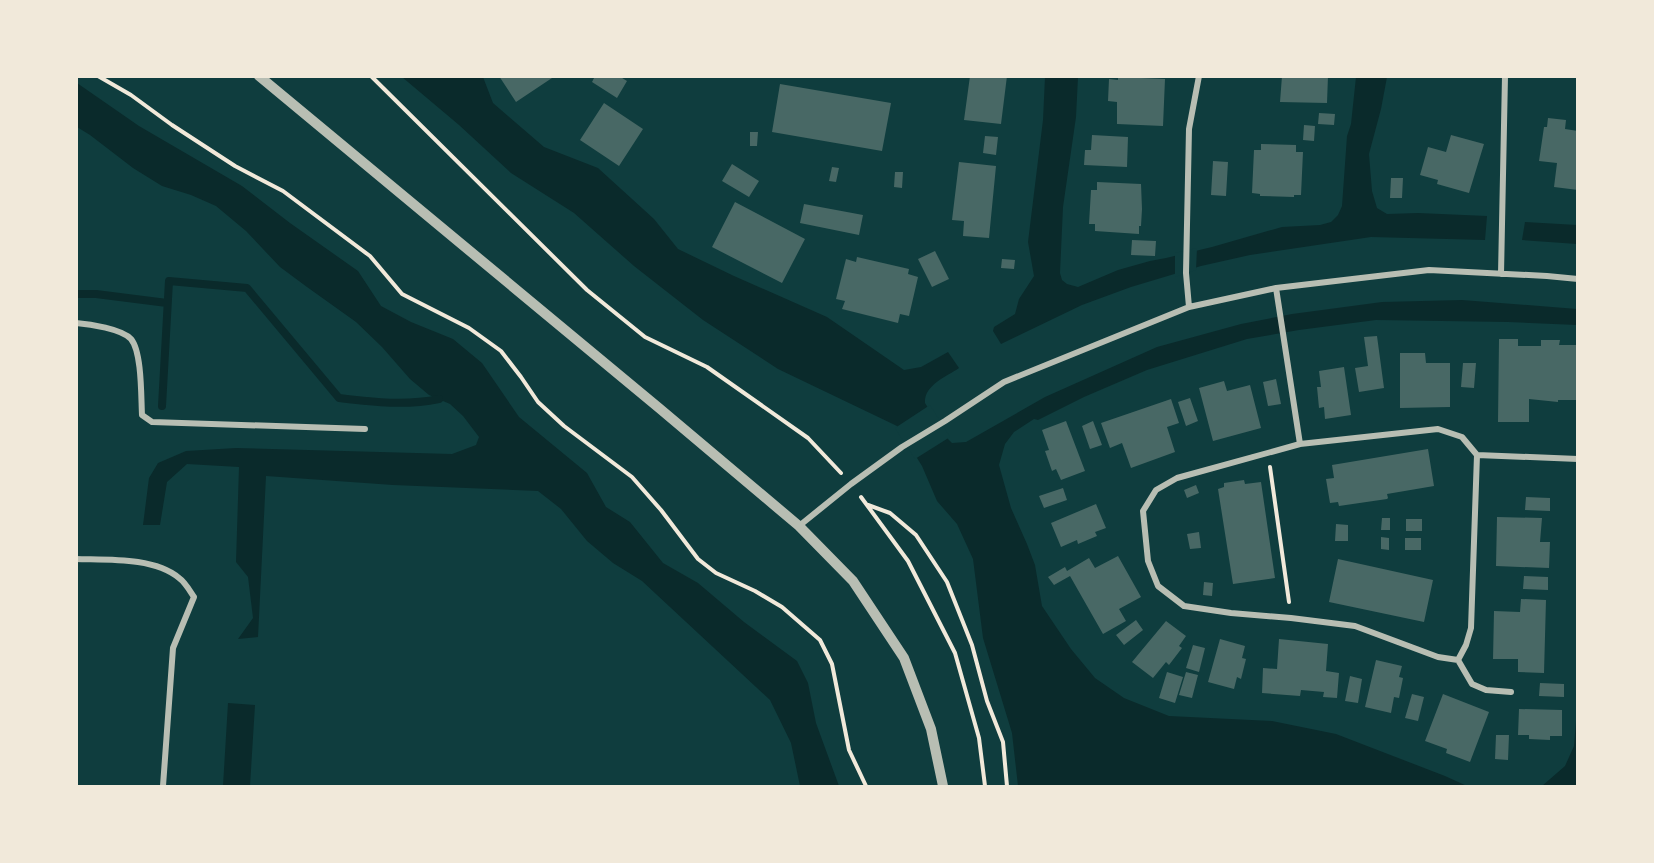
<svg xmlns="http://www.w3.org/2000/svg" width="1654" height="863" viewBox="0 0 1654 863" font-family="Figtree,sans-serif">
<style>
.water{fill:#0a2a2b}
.pier{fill:#0f3d3e}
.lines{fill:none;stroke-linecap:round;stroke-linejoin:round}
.stream{stroke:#0a2a2b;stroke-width:8}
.building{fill:#486865}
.path{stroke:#f1e9da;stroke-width:4}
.minor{stroke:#b8beb3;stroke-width:6}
.tertiary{stroke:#b8beb3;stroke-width:10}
</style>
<rect width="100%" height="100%" fill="#0f3d3e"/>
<!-- water -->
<path class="water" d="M402,77h81l10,26 51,44 54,21 56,51 24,30 56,27 93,41 77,53 17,-3 27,-15 11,16c-13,9 -35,17 -34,35l23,36 4,4 14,-1 79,-45 112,-50 84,-23 51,-10 90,-12 80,-2 115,9v16l-69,-3 -132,-2 -77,10 -52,9 -100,31 -63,27 -46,23 -4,-1 -20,13 -9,12 -6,21 12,43 16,36 8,21 7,41 29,43 24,29 29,20 45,18 103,5 64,13 109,42 22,10h-449l-6,-53 -29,-95 -10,-79 -16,-35 -20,-23 -15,-35 -25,-40 -119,-57 -75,-49 -69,-54 -60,-53 -63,-40 -52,-48z
M1045,77h33l-2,40 -13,90 -3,66 2,7 5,4 11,3 40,-17 32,-9 16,-3 46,-11 70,-20 38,-2 11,-3 7,-7 4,-9 5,-70 4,-12 5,-47h31l-6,32 -12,45 3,37 5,17 10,6 31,-1 69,3 -2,24 -114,-3 -121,18 -49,11 -70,21 -49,18 -81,39 -8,-13 1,-4 21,-13 4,-15 15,-23 -6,-34 15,-122z
M77,83l62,43 103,60 48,37 68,48 23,35 30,16 42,17 29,24 37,54 68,56 19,34 24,15 33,41 35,20 46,39 53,39 11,22 8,40 23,63h-39l-9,-43 -21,-43 -128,-119 -29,-18 -26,-22 -26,-32 -23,-18 -145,-6 -127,-9 -8,161 -20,2 15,-21 -5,-41 -12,-15 3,-95 -52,-3 -20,18 -7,43h-17l6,-47 9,-15 28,-12 50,-3 216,6 24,-9 3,-8 -16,-21 -13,-12 -21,-9 -19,-16 -28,-32 -26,-25 -49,-35 -27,-20 -34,-36 -30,-25 -25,-11 -29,-9 -29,-18 -43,-33 -13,-8z
M1525,222l52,3v19l-55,-4z
M228,703l27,2 -5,81h-27z
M1577,709v77h-35l23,-20 9,-20z"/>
<!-- pier -->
<path class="pier" d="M1197,248l-1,22 -21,7v-24z
M930,405l20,32 -35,22 -20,-31z"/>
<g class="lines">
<!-- stream -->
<path class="stream" d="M76,294h20l71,9
M162,406l7,-125 78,7 92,110c34,4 66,8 100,1"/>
</g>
<!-- building -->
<path class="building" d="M499,76h56l-39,26z
M595,76h24l8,5 -10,17 -25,-16z
M970,76h37l-6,48 -37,-4z
M1282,76h46l-1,27 -47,-1z
M1118,77l47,2 -2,47 -46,-2v-22l-9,-1 1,-22 9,1z
M780,84l111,19 -9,48 -110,-19z
M604,103l39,26 -24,37 -39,-26z
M1319,113l16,1 -1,11 -16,-1z
M1548,118l18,2 -1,9 13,2v59l-24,-3 3,-24 -18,-2 5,-34h3z
M1304,125l11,1 -1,15 -11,-1z
M750,132h8l-1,14h-7z
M1092,135l36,2 -1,30 -43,-2 1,-15h6z
M1451,135l33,9 -15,49 -32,-9 1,-4 -18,-5 8,-28 18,5z
M985,136l13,1 -2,18 -13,-2z
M1261,144l35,1v7h7l-2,43h-7v2l-34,-1v-2l-8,-1 2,-43h7z
M1213,161l15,1 -2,34 -15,-1z
M959,162l37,4 -7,72 -26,-2 1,-15 -12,-1z
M732,164l27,17 -10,16 -27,-16z
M832,167l7,1 -3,14 -7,-1z
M895,172h8l-1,16 -8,-1z
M1391,178h12l-1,20h-12z
M1097,182l44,2 1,25 -1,17h-2v8l-44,-3v-7h-6l2,-34h6z
M735,202l70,37 -23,44 -70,-36z
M804,204l59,11 -4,20 -59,-12z
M1132,240l24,1 -1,15 -24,-1z
M935,251l14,28 -17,8 -14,-28z
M857,257l52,12 -1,5 10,3 -9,39 -9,-2 -2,9 -56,-14 3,-8 -9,-2 10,-40 10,3z
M1002,259l13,1 -1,9 -13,-1z
M1377,336l7,52 -25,4 -4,-24 13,-2 -4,-29z
M1499,339h19v7h23v-6h19l-1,5h19v55h-20v2l-29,-3v23h-31z
M1400,353h25l1,10h24v44l-50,1z
M1463,363h13l-2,25 -13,-1z
M1344,367l7,48 -26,4 -1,-12 -5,1 -2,-21h4l-2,-16z
M1276,379l5,25 -13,2 -5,-24z
M1224,381l3,10 23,-6 11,43 -48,13 -14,-53z
M1190,398l8,23 -12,5 -8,-24z
M1171,399l8,24 -12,4 8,25 -44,16 -9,-25 -12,5 -9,-25z
M1066,421l19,50 -24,9 -5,-11 -4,2 -7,-20 4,-1 -7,-20z
M1093,421l9,24 -12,4 -8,-23z
M1428,449l6,37 -47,8 1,4 -1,1 -48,7 -1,-4 -8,1 -4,-24 8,-1 -2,-13z
M1244,480l1,4 16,-2 14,96 -42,6 -15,-95 6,-2v-4z
M1196,485l3,8 -12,5 -3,-8z
M1063,488l4,12 -23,8 -5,-12z
M1526,497l24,1v13l-25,-1z
M1096,504l10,24 -11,4 2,4 -19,8 -1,-4 -16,7 -10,-24z
M1497,517l45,1 -2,24h10l-1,26 -53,-2z
M1382,518h8v12h-9z
M1406,519h16v12h-16z
M1336,524l12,1v16h-13z
M1199,532l2,16 -11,1 -3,-15z
M1381,537l8,1v12l-8,-1z
M1405,538h16v12h-16z
M1118,556l23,41 -22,12 7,12 -23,13 -33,-58 -16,9 -6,-8 17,-10 2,4 22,-13 6,10z
M1338,559l95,21 -9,42 -95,-20z
M1524,576l24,1v13l-25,-1z
M1204,582l9,1 -1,13 -9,-1z
M1521,599l25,1 -2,73 -26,-1v-13h-25l1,-48 26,1z
M1136,620l7,10 -19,15 -8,-10z
M1166,621l20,15 -7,10 3,2 -13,17 -3,-3 -13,16 -21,-16z
M1220,639l25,7 -3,12 4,1 -5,20 -4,-2 -3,12 -26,-7z
M1279,639l49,5 -2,27 13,2 -2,25 -14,-1 1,-5 -23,-2 -1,6 -38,-3 1,-25 14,1z
M1193,645l12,3 -6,24 -13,-4z
M1376,660l26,6 -3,11 4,1 -4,20 -5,-1 -3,16 -26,-6z
M1167,672l16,5 -8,26 -16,-5z
M1186,672l12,3 -6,23 -13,-3z
M1350,676l12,3 -4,24 -13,-2z
M1540,683l24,1v13l-25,-1z
M1412,694l12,3 -6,24 -13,-3z
M1443,694l46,18 -19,50 -24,-9 1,-4 -22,-8z
M1519,709l43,1v26h-12v4l-21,-1v-4h-11z
M1496,735h13l-1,25 -13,-1z"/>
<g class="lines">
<!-- path -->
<path class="path" d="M98,76l33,19 41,30 63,41 48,25 87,65 32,38 67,34 32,23 20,26 17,25 26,24 68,51 29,33 37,49 18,14 39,18 27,16 38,33 12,24 17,86 17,36
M371,76l216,214 58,47 62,30 101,71 33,35
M1270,467l19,135
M861,497l47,64 47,92 24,85 6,48
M868,505l22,8 26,22 31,47 25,63 15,56 16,41 4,44"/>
<!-- minor -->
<path class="minor" d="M1501,274l4,-198
M1276,288l24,156
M1189,307l-3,-34 3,-144 10,-53
M76,323c14,1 46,6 55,16 11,13 10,58 11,76l10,7 213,7
M1438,429l24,8 15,18 -6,173 -5,17 -8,15 -20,-3 -83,-31 -64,-8 -60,-5 -47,-7 -26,-20 -10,-25 -5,-50 13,-21 21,-12 123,-34z
M1477,455l101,4
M799,526l52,-42 51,-37 43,-26 59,-39 185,-75 87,-19 153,-18 118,6 31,3
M76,559c31,1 78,-2 103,19 6,4 11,13 15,19l-21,51 -10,138
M1458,660l14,24 14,6 25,2"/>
<!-- tertiary -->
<path class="tertiary" d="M259,76l400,332 140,118 54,55 51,77 27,71 12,57"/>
</g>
<!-- border -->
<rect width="1654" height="863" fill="none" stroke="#f1e9da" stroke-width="156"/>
</svg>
